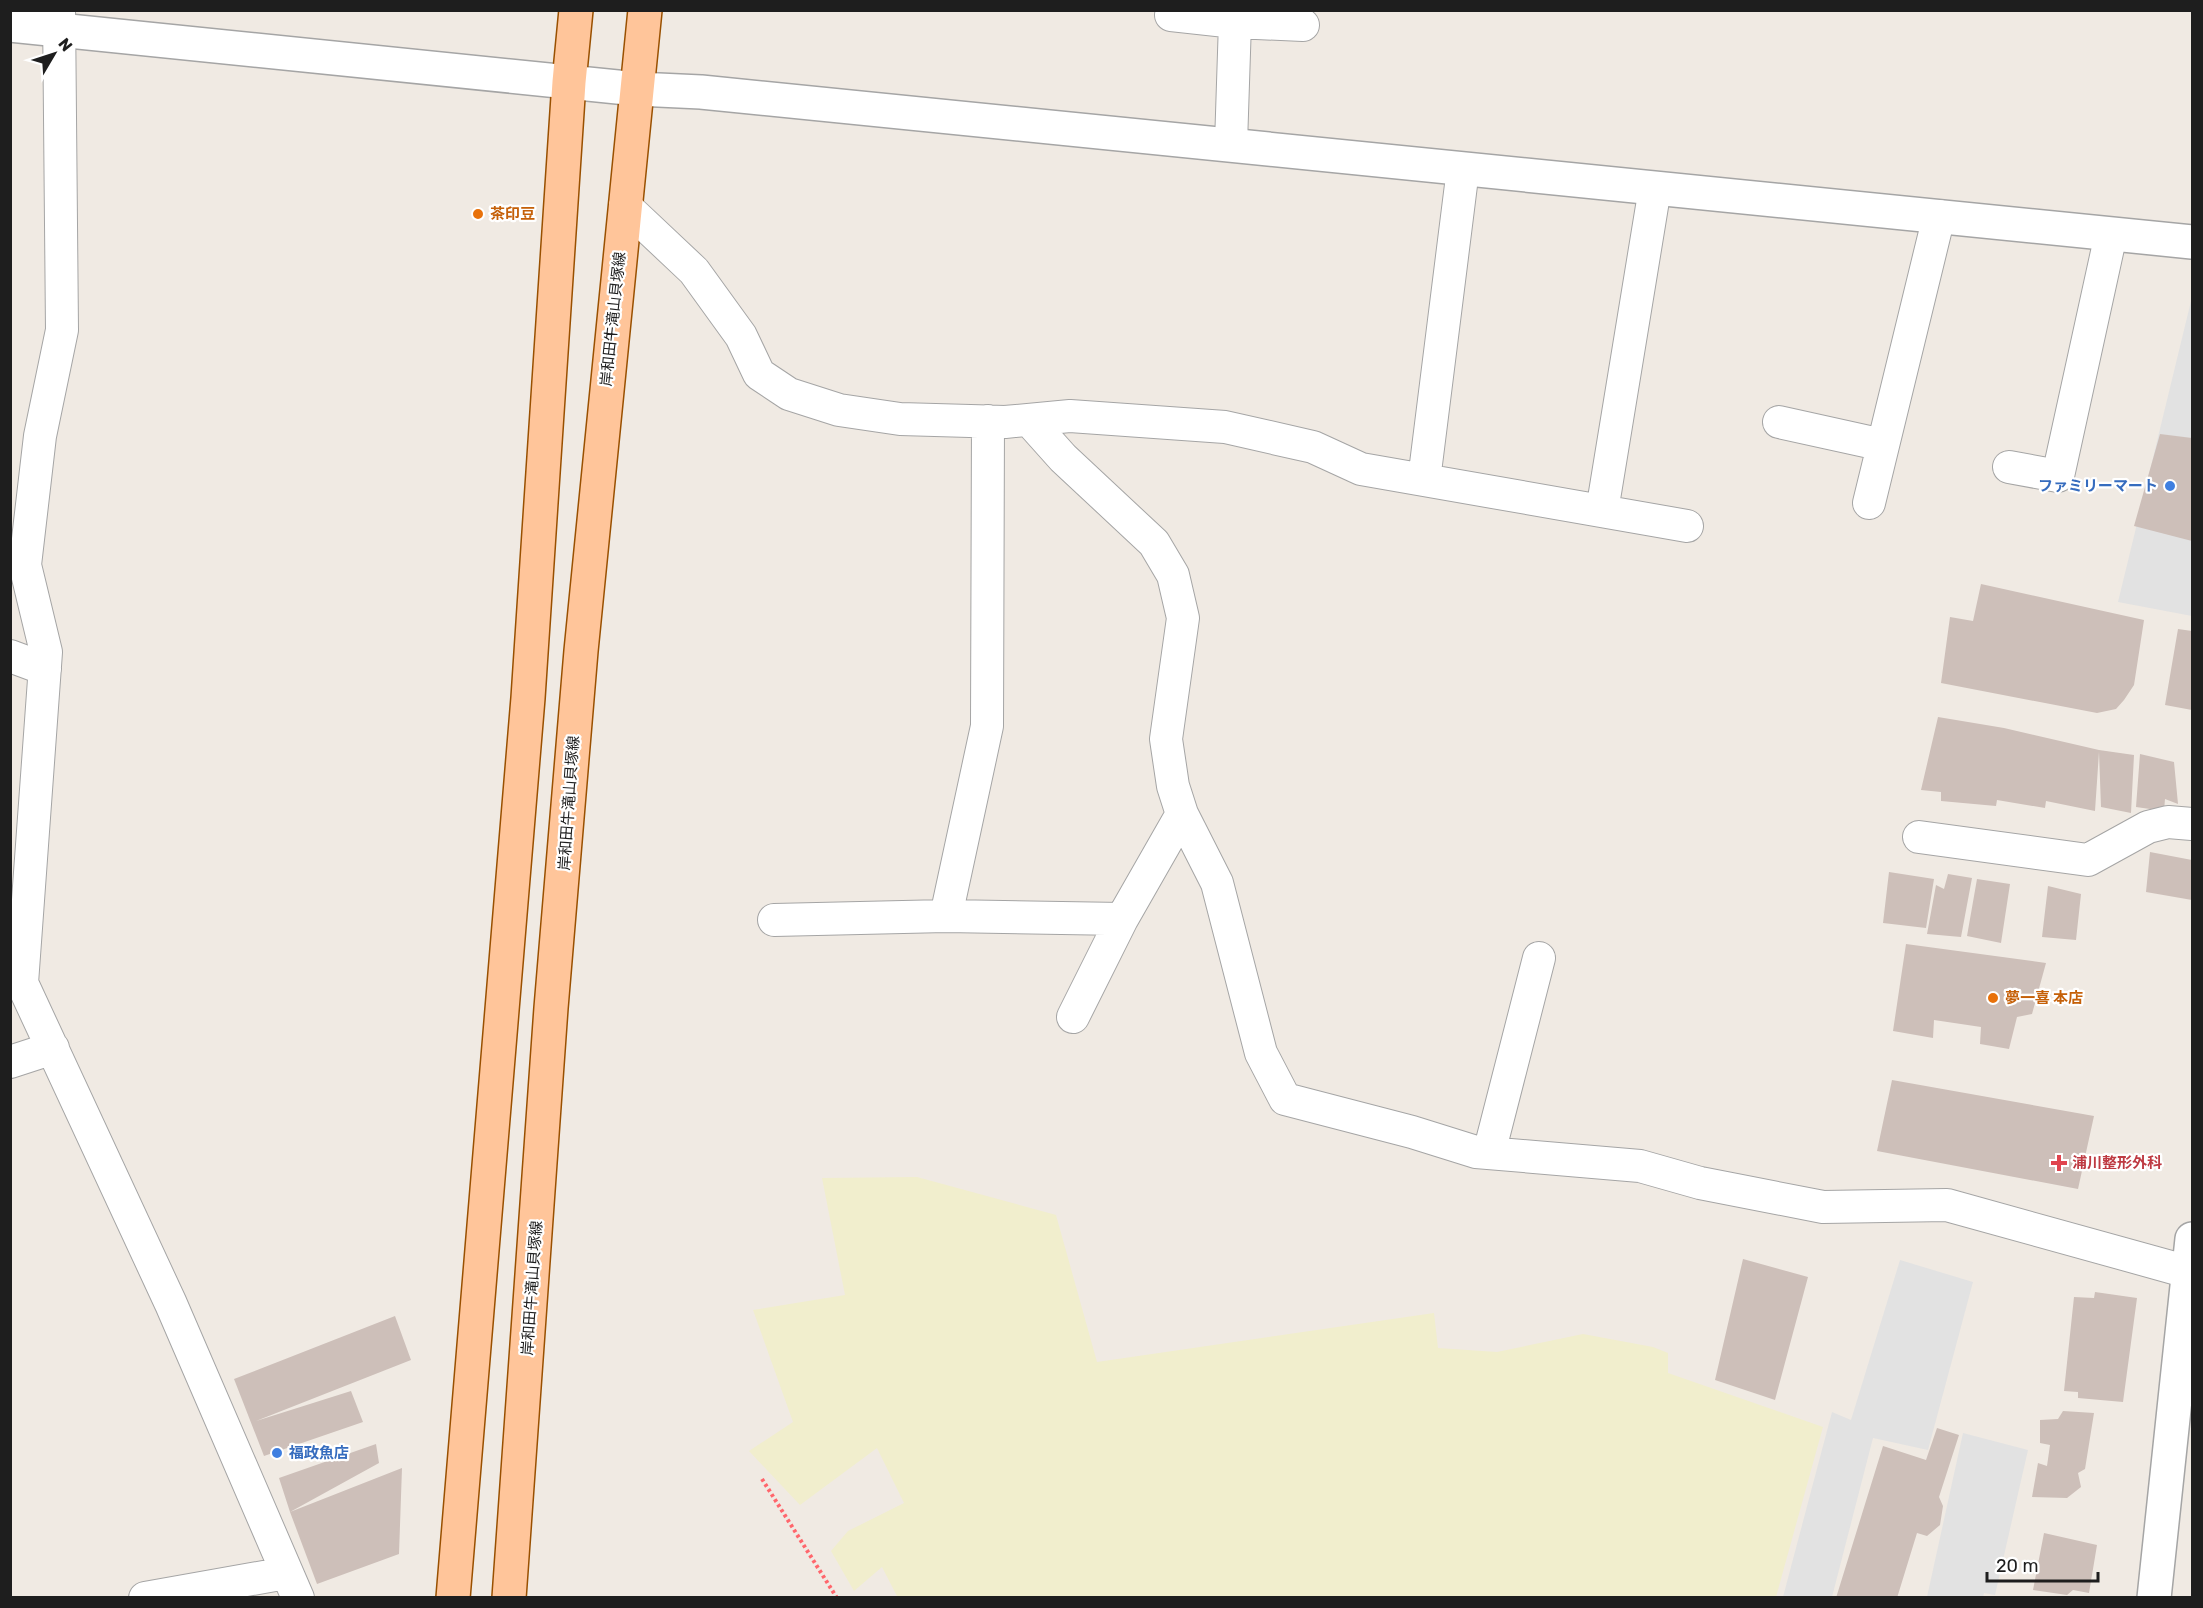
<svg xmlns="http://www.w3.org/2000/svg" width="2203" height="1608" viewBox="0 0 2203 1608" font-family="Rubik,'Noto Sans JP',sans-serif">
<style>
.farmland{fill:#f1eecd}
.parking{fill:#e2e2e2}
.building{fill:#cdbfb9}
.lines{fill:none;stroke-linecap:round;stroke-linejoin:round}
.minor-casing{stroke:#a5a5a5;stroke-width:34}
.tertiary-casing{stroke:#a5a5a5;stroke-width:36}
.primary-casing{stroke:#995000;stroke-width:36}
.path{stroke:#ff666c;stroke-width:4;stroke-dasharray:3 3;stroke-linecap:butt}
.minor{stroke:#fff;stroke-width:32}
.tertiary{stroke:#fff;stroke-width:33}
.primary{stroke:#ffc59a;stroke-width:33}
.food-dot{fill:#e8710a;stroke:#fff;stroke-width:2}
.shop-dot{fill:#3f7fe0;stroke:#fff;stroke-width:2}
.health-dot{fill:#e0444e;stroke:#fff;stroke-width:2}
.labels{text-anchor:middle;stroke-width:4.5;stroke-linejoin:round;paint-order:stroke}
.food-label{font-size:15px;font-weight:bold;fill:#c56008;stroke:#fff;text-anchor:start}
.street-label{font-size:15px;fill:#1e1e1e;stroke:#fff}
.shop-label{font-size:15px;font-weight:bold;fill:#366cbe;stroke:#fff;text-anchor:end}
.health-label{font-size:15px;font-weight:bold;fill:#be3a42;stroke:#fff;text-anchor:start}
</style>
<rect width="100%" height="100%" fill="#f0eae3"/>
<!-- farmland -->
<path class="farmland" d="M917,1177l139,38 41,147 337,-49 4,35 59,4 86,-18 70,13 15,6v20l155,54 -47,170 -878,1 -16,-31 -28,24 -23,-40 17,-20 56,-28 -27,-55 -77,57 -51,-54 44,-29 -40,-112 92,-15 -23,-117z"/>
<!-- parking -->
<path class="parking" d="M2192,297v319l-74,-14z
M1900,1260l73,22 -45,168 -55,-12 -41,159h-49l49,-185 19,8z
M1963,1433l65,17 -33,145 -11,-2 -1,5 -56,-1z"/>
<!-- building -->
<path class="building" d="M2160,434l32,4v103l-58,-15z
M1981,584l163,36 -10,65 -10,15 -8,9 -19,4 -156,-30 9,-66 23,4z
M2178,629l14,2v79l-27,-5z
M1938,717l66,11 95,22 35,5 -3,58 -30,-6 -2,-55 -4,59 -49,-10 -1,7 -48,-8 -1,6 -55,-5v-9l-20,-2z
M2140,754l34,8 4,42 -13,-5 -1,12 -28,-4z
M2150,852l42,8v40l-46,-8z
M1889,872l45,7 -8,49 -43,-5z
M1948,874l24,4 -11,59 -34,-3 9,-49 8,4z
M1977,879l33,5 -9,59 -34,-7z
M2048,886l33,8 -5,46 -34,-3z
M1906,944l140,19 -14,51 -15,3 -8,32 -29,-5 1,-17 -47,-7 -1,18 -40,-7z
M1892,1080l202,36 -16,73 -201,-38z
M1743,1259l65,18 -33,123 -60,-20z
M2095,1292l42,6 -14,104 -45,-4v-6l-14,-1 10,-94 20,1z
M395,1316l16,44 -155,61 95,-30 12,31 -99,34 -30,-77z
M2063,1411l31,2 -9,56 -7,4 3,14 -14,11 -35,-1 6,-34 9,3 3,-21 -10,-2v-23l18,-1z
M1937,1428l22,7 -20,62 4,9 -3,19 -13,11 -10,-3 -20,65h-61l47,-152 43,14z
M376,1444l3,19 -89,49 112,-44 -3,86 -82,30 -27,-72 -11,-34z
M2044,1533l53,12 -8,48 -16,-3 -6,5 -34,-5z"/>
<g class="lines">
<!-- minor casing -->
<g class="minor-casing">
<path id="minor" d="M59,10l3,320 -22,106 -15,129 21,87 -24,331 149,321 127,294
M1171,15l64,7 68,3
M1231,144l4,-122
M625,206l69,65 47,65 18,38 30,20 50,16 61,9 105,3 65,-6 155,11 88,20 48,22 326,57
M1029,420l34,38 91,85 19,32 10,43 -17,121 7,47 9,28 35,69 44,170 24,46 127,33 64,20 164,14 60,17 123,24 124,-2 245,68
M1779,422l104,23
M2009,467l49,9 53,-242
M1424,480l39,-311
M1869,503l70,-287
M1602,511l53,-323
M10,656l35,13
M1919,837l169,23 60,-33 20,-5 24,2
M946,916l41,-190 1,-305
M774,920l172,-4 176,3
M1073,1017l49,-98 60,-105
M10,1062l43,-14
M1489,1153l50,-195
M145,1598l141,-25"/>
</g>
<!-- tertiary casing -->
<g class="tertiary-casing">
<path id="tertiary" d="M10,25l627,64 64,3 1491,150
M2154,1598l38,-359"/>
</g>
<!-- primary casing -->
<g class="primary-casing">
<path id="primary" d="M453,1598l75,-900 41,-616 7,-72
M509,1598l42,-590 30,-357 64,-641"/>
</g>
<!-- path -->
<path class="path" d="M762,1479l75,119"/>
<!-- minor -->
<use href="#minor" class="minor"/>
<!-- tertiary -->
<use href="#tertiary" class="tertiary"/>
<!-- primary -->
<use href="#primary" class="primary"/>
</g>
<!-- markers -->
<g class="food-dot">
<circle cx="478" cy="214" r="6"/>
<circle cx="1993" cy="998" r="6"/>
</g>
<g class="shop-dot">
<circle cx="2170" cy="486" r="6"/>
<circle cx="277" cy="1453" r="6"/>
</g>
<path class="health-dot" d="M2056 1154h6v6h6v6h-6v6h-6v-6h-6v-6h6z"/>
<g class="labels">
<!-- food labels -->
<g class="food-label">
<text x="490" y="219">茶印豆</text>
<text x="2005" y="1003">夢一喜 本店</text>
</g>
<!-- street labels -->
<g class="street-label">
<text transform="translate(613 319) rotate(-84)" y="5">岸和田牛滝山貝塚線</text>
<text transform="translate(569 803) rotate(-86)" y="5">岸和田牛滝山貝塚線</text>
<text transform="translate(532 1288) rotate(-86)" y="5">岸和田牛滝山貝塚線</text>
</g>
<!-- shop labels -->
<g class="shop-label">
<text x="2158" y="491">ファミリーマート</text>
<text x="289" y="1458" text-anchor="start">福政魚店</text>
</g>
<!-- health labels -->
<g class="health-label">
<text x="2072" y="1168">浦川整形外科</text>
</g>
</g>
<!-- border -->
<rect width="2203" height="1608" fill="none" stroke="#1e1e1e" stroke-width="24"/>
<!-- north arrow -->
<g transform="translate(54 54) rotate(51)" stroke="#ffffff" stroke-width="4.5" paint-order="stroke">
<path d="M0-4.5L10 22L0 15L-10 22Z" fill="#1e1e1e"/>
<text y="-9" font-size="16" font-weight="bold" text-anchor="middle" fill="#1e1e1e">N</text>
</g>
<!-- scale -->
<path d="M1987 1572v9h111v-9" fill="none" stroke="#1e1e1e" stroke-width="3"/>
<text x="1996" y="1572" font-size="18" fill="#1e1e1e" stroke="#ffffff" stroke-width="4.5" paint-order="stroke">20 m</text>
</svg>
